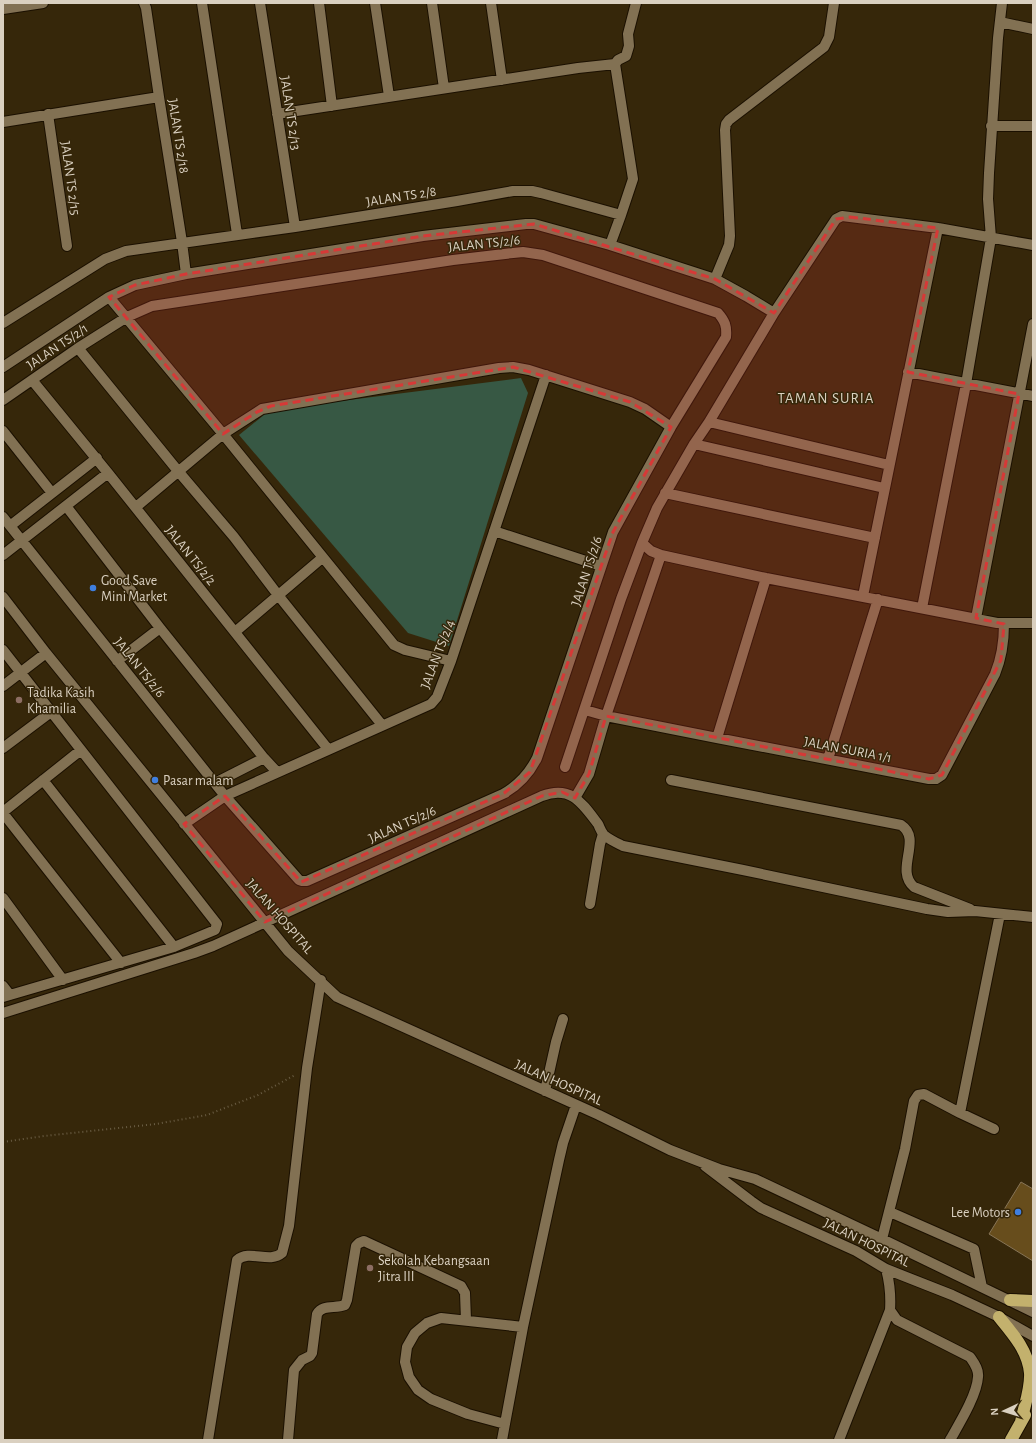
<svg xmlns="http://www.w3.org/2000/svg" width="1036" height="1443" viewBox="0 0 1036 1443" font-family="'Alegreya Sans',sans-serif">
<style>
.green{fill:#375844}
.building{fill:#674d1c;stroke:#877557}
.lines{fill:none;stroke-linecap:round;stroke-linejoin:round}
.minor-casing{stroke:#1b1000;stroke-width:12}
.highway-casing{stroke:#1b1000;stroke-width:14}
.path{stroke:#6a5d44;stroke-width:2;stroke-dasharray:1 3;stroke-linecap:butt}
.minor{stroke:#827153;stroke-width:10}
.highway{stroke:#c3b16d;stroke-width:12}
.marked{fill:#d63937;fill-opacity:0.2;stroke:#d63937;stroke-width:3;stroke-dasharray:8 5;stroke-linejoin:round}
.shop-dot{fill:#3f7fe0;stroke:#36270a;stroke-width:1.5}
.education-dot{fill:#8d6e63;stroke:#36270a;stroke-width:1.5}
.labels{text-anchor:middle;stroke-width:3;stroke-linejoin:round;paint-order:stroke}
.street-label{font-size:14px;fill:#dad0c0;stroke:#36270a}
.poi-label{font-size:14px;fill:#dad0c0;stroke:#36270a;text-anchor:start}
.neighbourhood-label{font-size:15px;letter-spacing:1px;fill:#dad0c0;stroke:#36270a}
</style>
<rect width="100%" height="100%" fill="#36270a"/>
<!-- green -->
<path class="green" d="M521,378l7,15 -79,253 -41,-13 -169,-198 31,-25z"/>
<!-- building -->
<path class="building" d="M1021,1182l12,7v72l-44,-27z"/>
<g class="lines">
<!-- minor casing -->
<g class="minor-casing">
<path id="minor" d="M144,3l2,5 13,89 23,145 4,32
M202,3l35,231
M260,3l35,224
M319,3l13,103
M375,3l14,93
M432,3l12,85
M491,3l11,77
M3,9l40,-6
M1000,22l33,7
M48,114l19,132
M277,114l301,-46 37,-4
M3,122l156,-25
M991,126h42
M610,245l11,-30 12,-36 -18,-115 3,-4 8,-4 3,-10 -1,-12 8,-31
M715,279l14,-34 1,-9 -5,-106 1,-6 3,-4 95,-73 5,-10 5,-34
M109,297l114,137 171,211 11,5 46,11
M3,323l102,-64 21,-8 169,-24 162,-26 56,-10h19l9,2 80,22
M78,348l100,123 56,66 44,58 104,130
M3,367l106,-70 26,-12 51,-11 237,-38 103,-12h8l76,21 105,34 31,17 28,17
M908,372l125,24
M32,380l76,93 220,276
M3,400l75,-52 49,-31 25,-11 301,-46 60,-7 10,-1 20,3 175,58c7,8 9,13 8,24l-55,90 -58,105 -76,226c-8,16 -18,27 -34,36l-196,87h-5l-3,-1 -74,-84 -222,-279
M709,422l180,43
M3,431l49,62
M694,444l190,44
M665,493l210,45
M66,506l94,122 104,130 13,14
M136,507l87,-73 39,-25 237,-41 14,-1 16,3 101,32 15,7 26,18
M10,526l87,-68
M494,531l107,35
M642,543l9,8 10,4 105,23 231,45h36
M3,555l105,-82
M863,596l75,-368
M3,597l43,56 242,298 49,46 262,118 71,35 49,19 36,10 127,60 151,73
M922,608l44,-224 25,-146 -3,-39 1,-26 9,-135 4,-35
M976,618l57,-294
M235,632l87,-74
M3,650l214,274 -2,6 -41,17 -171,50
M117,661l43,-33
M3,686l43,-33
M585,710l21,6 111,22 212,41h7l6,-4 53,-101c7,-17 9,-32 9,-50
M717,738l49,-160
M3,748l48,-36
M828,759l50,-160
M565,767l56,-168 21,-56 15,-35 37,-64 15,-22 65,-109 62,-94 6,-3 96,12 95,17
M43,780l131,167
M671,780l230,45c22,14 -7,45 13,62l56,22
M215,783l49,-25
M575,798l14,-24 17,-58 55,-161
M3,812l78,-62
M3,813l118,150
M184,824l41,-28 206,-92 6,-7 14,-36 95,-286
M3,898l60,82
M590,904l10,-60 3,-10
M3,986l7,9
M3,1013l191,-60 19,-7 329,-150c29,-11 40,7 56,28 2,4 3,8 6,11 6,5 13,8 19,11l120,24 184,39 21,3 27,-1 58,6
M545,1091l11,-49 7,-23
M960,1113l40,-199
M705,1166l46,35 10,7 95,43 30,18 66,26 47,22 34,19
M890,1212l84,37 8,38
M882,1239l23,-90 9,-48 4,-6 6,-1 36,19 34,16
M890,1310l7,10 73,37c4,6 9,12 8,20 -1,18 -19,47 -28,63
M505,1424l-37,-10 -37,-15 -13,-9 -9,-13 -4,-15 2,-15 8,-14 12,-10 14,-5 82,9
M208,1440l29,-180c13,-11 32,4 45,-7l7,-27 18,-158 14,-88
M288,1440l6,-70 8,-10 8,-4 2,-3 5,-39c6,-10 18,-5 28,-9l2,-5 9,-54 3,-3 5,-2 97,45 4,7 1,27
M502,1440l21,-113 36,-167 4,-17 13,-38
M839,1440l51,-130c1,-15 0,-26 -4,-41"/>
</g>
<!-- highway casing -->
<g class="highway-casing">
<path id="highway" d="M1010,1300l23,1
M999,1317c14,17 29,34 31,56 1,16 -6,33 -9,49
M1011,1440l14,-25"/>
</g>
<!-- path -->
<path class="path" d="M3,1142l41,-6 112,-12 51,-9 51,-20 37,-20"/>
<!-- minor -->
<use href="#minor" class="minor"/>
<!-- highway -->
<use href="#highway" class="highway"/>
</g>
<!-- marked area -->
<path class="marked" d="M850,217l88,11 -30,144 111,22 -43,224 28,6 -3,36 -59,115 -13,4 -323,-63 -17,58 -14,24 -13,-6 -20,4 -277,126 -81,-98 41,-28 76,86 202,-88 27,-22 83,-240 58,-105 -41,-25 -117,-35 -242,39 -14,6 -34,22 -114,-137 26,-12 51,-11 237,-38 111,-12 181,55 59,34 62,-94z"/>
<!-- markers -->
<g class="shop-dot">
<circle cx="93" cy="588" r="4"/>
<circle cx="155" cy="780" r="4"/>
<circle cx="1018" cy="1212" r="4"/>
</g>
<g class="education-dot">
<circle cx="19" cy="700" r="4"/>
<circle cx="370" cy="1268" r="4"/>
</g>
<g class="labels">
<!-- street labels -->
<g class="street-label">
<text transform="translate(291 113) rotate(81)" y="5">JALAN TS 2/13</text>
<text transform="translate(179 136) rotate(81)" y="5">JALAN TS 2/18</text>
<text transform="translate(71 178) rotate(82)" y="5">JALAN TS 2/15</text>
<text transform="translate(401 196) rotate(-9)" y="5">JALAN TS 2/8</text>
<text transform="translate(484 243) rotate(-6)" y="5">JALAN TS/2/6</text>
<text transform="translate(57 346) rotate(-34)" y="5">JALAN TS/2/1</text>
<text transform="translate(191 555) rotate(51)" y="5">JALAN TS/2/2</text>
<text transform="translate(586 571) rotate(-72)" y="5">JALAN TS/2/6</text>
<text transform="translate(437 654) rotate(-69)" y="5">JALAN TS/2/4</text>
<text transform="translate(140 667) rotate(51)" y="5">JALAN TS/2/6</text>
<text transform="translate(848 749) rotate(11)" y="5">JALAN SURIA 1/1</text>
<text transform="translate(402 824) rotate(-24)" y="5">JALAN TS/2/6</text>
<text transform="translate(280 916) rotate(49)" y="5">JALAN HOSPITAL</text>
<text transform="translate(559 1082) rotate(24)" y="5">JALAN HOSPITAL</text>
<text transform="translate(867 1242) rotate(26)" y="5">JALAN HOSPITAL</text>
</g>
<!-- poi labels -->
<g class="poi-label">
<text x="101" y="585">Good Save<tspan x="101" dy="16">Mini Market</tspan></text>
<text x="27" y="697">Tadika Kasih<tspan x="27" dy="16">Khamilia</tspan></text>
<text x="163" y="785">Pasar malam</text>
<text x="1010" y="1217" text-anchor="end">Lee Motors</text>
<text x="378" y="1265">Sekolah Kebangsaan<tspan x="378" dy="16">Jitra III</tspan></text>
</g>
<!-- neighbourhood labels -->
<g class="neighbourhood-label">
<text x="826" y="403">TAMAN SURIA</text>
</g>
</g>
<!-- border -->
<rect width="1036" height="1443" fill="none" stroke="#dad0c0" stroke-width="8"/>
<!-- north arrow -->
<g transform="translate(1004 1411) rotate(266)" stroke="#36270a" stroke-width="3" paint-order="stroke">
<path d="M0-3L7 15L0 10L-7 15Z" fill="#dad0c0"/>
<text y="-6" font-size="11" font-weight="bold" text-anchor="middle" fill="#dad0c0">N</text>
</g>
</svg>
